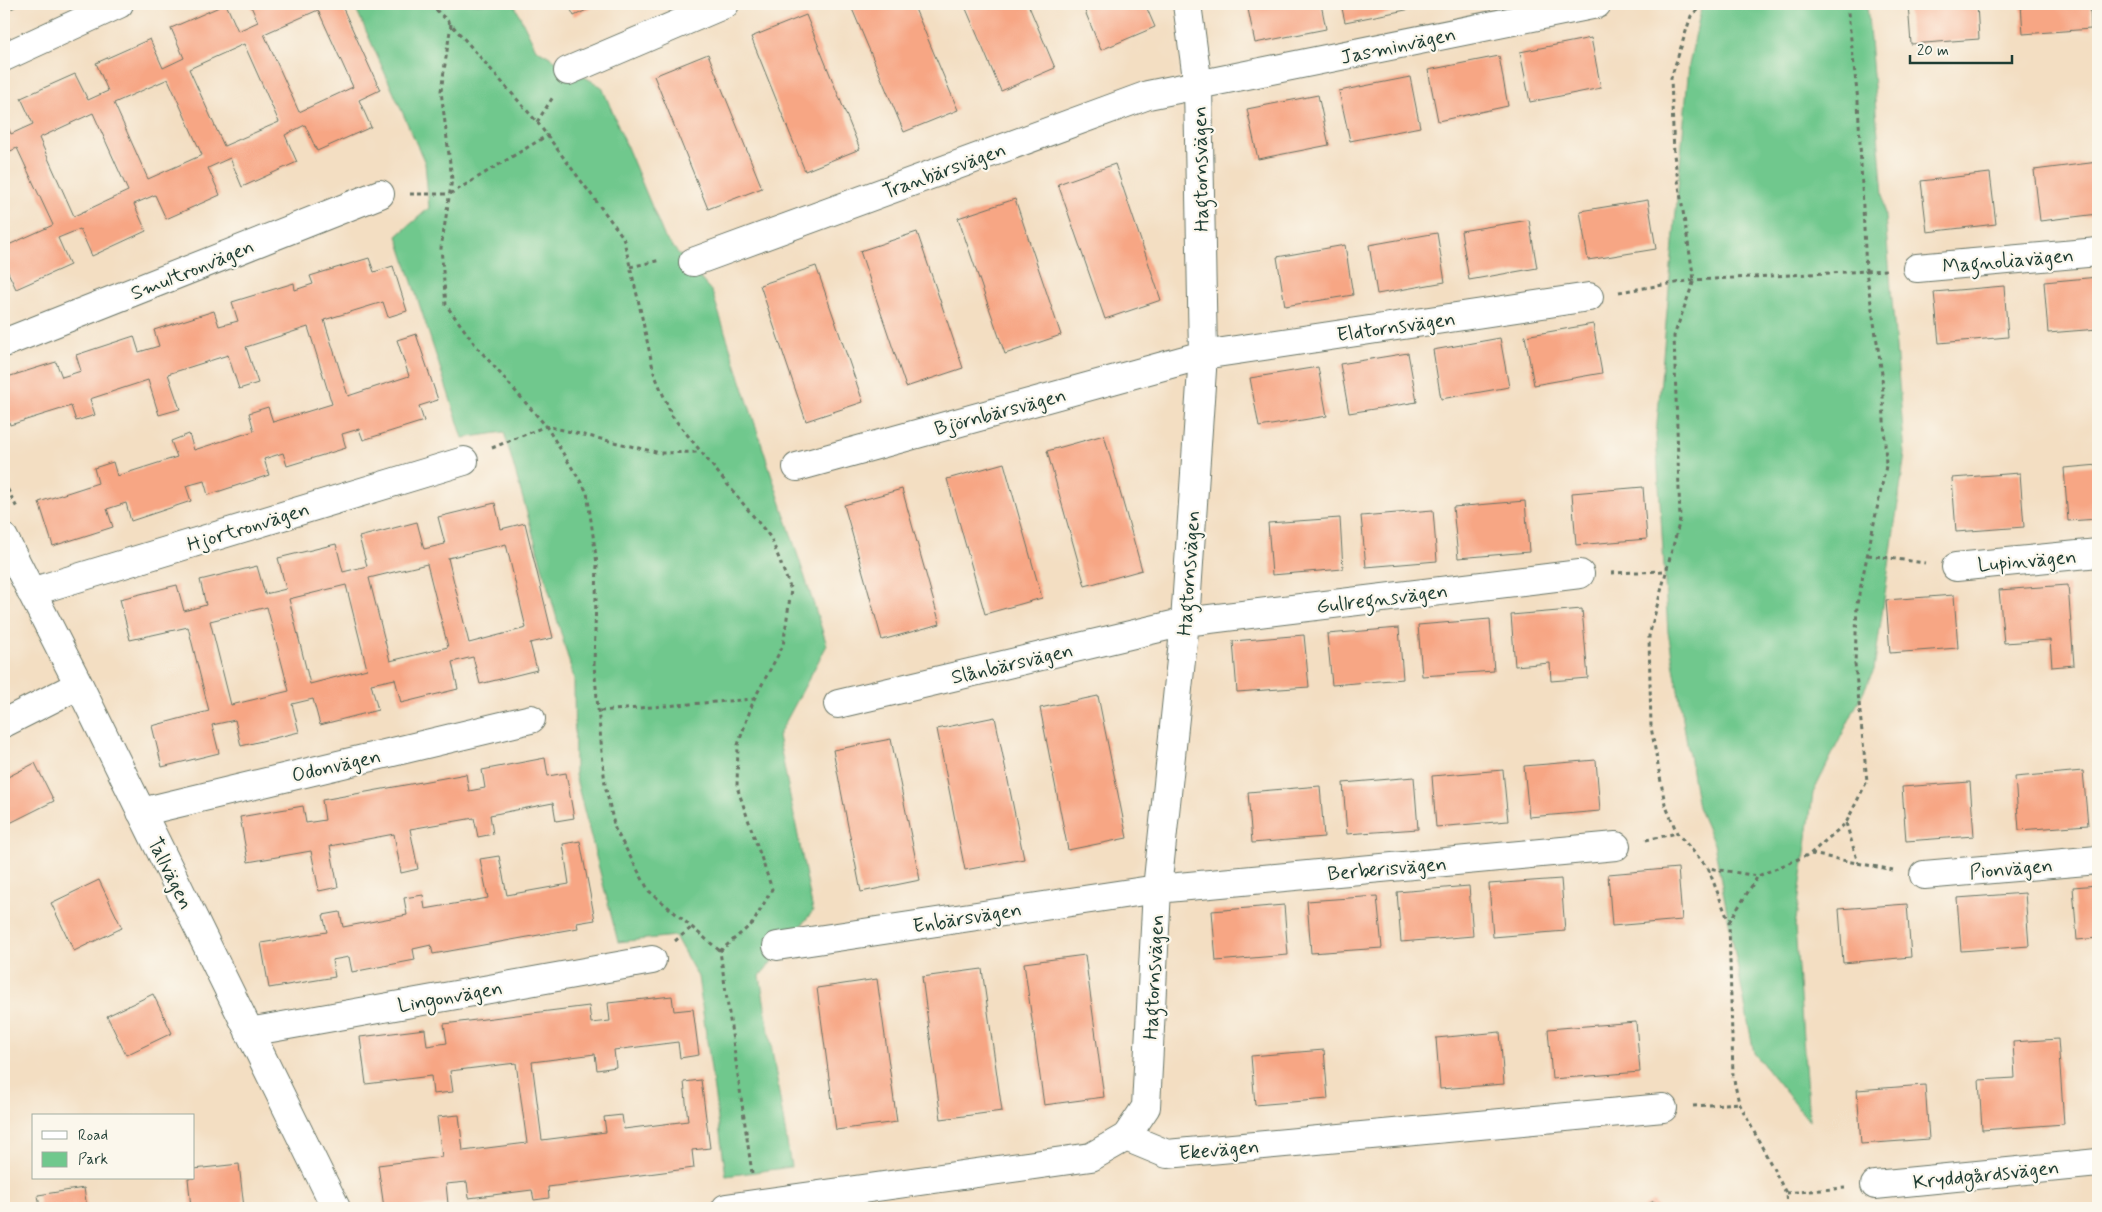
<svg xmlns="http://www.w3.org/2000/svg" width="2102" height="1212" viewBox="0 0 2102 1212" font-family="Mynerve,sans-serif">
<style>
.green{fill:#70c88d;stroke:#488260}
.building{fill:#f7a684;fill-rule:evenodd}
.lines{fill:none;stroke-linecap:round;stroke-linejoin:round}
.minor-casing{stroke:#697566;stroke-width:30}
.path{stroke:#697566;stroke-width:3;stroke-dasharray:4 4;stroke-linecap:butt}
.minor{stroke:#fff;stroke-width:28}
.labels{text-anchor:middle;stroke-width:4.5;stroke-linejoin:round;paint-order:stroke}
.street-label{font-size:20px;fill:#1f3d34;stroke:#fbf7ec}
</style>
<rect width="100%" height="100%" fill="#fbf7ec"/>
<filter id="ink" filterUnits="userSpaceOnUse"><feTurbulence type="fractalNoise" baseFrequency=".02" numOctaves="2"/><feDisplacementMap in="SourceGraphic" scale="10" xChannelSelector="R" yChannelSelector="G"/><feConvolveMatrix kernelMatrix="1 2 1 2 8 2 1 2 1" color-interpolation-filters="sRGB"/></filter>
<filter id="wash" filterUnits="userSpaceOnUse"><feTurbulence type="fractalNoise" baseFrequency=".0096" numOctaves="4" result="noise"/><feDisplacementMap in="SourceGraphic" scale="20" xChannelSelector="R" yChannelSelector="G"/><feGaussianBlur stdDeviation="1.12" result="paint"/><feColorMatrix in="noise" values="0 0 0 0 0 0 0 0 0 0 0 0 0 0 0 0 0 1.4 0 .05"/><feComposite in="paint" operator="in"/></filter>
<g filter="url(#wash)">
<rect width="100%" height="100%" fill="#f3dec2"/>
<!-- green -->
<path class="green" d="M354,4h160l22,45 66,38 63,151 47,54 115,353 -49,91 35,175 -53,65 31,191 -65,9 -28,-199 -23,-41 -57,6 -43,-167 -1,-96 -70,-247 -41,6 -66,-202 32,-28 -4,-45z
M1702,4h165l38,450 -31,216 -61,123 -18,134 14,194 -55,-68 -40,-209 -16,-37 -30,-175 -12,-197 33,-370z"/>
<g id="blocks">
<!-- building -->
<path class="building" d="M226,4l12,27 20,-9 -8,-18h91l39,86 -21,10 12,27 -54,24 -12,-26 -20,10 12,27 -55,25 -12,-29 -22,10 12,27 -54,24 -11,-24 -21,9 12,27 -54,25 -12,-27 -22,9 12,27 -54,24 -12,-25v-17l49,-22 -36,-77 -13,6v-36l7,16 22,-10 -12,-26 54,-24 13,26 20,-9 -12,-28 54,-24 13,29 21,-10 -13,-30zM318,10l35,77 -54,25 -35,-78zM244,44l35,78 -55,24 -35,-77zM168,79l34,76 -54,24 -34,-76zM93,113l35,78 -54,25 -35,-78z
M568,4h31l-25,12z
M850,4h63l45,106 -54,22z
M964,4h64l27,64 -54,23z
M1082,4h63l10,23 -54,23z
M1247,4h74l5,25 -71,14z
M1341,4h74l1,4 -71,14z
M1908,4h69l2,35 -68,5z
M2021,4h69l1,25 -68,5z
M806,15l54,134 -55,22 -54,-134z
M1591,38l10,50 -71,14 -10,-50z
M708,54l54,134 -54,21 -54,-133z
M1499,56l9,50 -70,15 -10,-51z
M1410,77l10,50 -70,14 -11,-50z
M1318,95l11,50 -71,14 -11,-50z
M2098,162v52l-58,7 -6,-51z
M1115,164l46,136 -56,19 -47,-135z
M1990,173l6,51 -69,8 -6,-51z
M1015,199l46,136 -56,19 -47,-136z
M1648,200l8,49 -68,11 -8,-49z
M1529,220l8,48 -68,12 -8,-49z
M917,232l46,136 -57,19 -46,-136z
M1437,233l8,49 -68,12 -8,-49z
M1345,245l8,50 -68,11 -8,-49z
M369,258l5,14 19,-6 14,45 -19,6 -5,-15 -59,18 24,76 61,-20 -12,-36 19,-6 22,66 -19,6 5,15 -61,19 -4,-11 -17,5 4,14 -59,18 -4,-13 -19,6 5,16 -61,20 -4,-14 -18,5 5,15 -60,20 -5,-18 -19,6 6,18 -60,19 -14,-44 59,-19 -4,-15 19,-6 4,14 60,-19 -6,-16 18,-7 5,16 60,-19 -5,-18 19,-6 5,15 59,-18 -24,-77 -62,20 12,36 -19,6 -11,-34 -60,19 12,35 -21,6 -11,-35 -58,19 5,16 -19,6 -5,-15 -61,19 -6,-20v-27l52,-16 6,15 19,-6 -5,-16 58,-19 5,16 20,-6 -5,-16 60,-19 5,15 19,-5 -6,-19 62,-19 1,7 18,-6 -3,-8z
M816,266l47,136 -57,19 -46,-136z
M2098,277v52l-50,4 -4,-51z
M2004,286l4,51 -69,6 -5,-51z
M1593,324l9,49 -68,12 -9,-49z
M1500,338l9,49 -68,12 -8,-49z
M1408,353l9,49 -68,11 -9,-49z
M1318,367l9,49 -68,11 -9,-49z
M1104,435l38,135 -57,16 -38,-135z
M1004,463l38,135 -57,16 -38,-135z
M2098,465v54l-30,2 -4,-53z
M2020,473l4,54 -68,5 -4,-54z
M1643,487l4,52 -71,6 -4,-52z
M902,489l38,135 -58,16 -38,-135z
M1525,501l4,51 -71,6 -5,-51z
M495,503l6,26 24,-6 28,115 -23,5 7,27 -57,14 -7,-27 -21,5 6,27 -57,14 -6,-24 -24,5 7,26 -58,15 -7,-26 -21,5 7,28 -58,14 -6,-26 -23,5 7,28 -57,14 -10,-41 57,-15 -21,-84 -58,13 -10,-41 57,-14 7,26 22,-6 -6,-25 57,-14 8,28 21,-5 -8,-31 58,-14 7,28 24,-6 -8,-29 58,-15 7,27 21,-5 -7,-27zM506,544l20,84 -57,15 -21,-85zM427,564l21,83 -58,14 -21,-83zM346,585l21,84 -57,15 -21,-85zM267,607l22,84 -58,14 -21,-84z
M1433,510l4,51 -71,6 -5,-51z
M1340,518l3,51 -71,6 -4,-52z
M2068,585l6,80 -22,2 -2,-27 -46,3 -5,-53z
M1954,595l4,53 -68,5 -4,-53z
M1582,609l6,69 -37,3 -1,-18 -35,3 -4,-51z
M1490,619l4,52 -72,5 -4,-51z
M1399,628l4,51 -71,6 -5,-51z
M1304,635l5,52 -72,5 -4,-51z
M1098,696l29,142 -59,12 -28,-142z
M995,717l29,142 -59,11 -28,-141z
M891,739l29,141 -59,12 -28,-142z
M545,758l3,18 18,-3 8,45 -18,3 -3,-18 -63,12 3,19 -15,3 -4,-19 -64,11 8,40 -17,4 -7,-39 -64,12 8,41 -19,4 -8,-40 -63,11 -8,-45 63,-11 3,17 19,-3 -3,-20 144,-26 3,17 16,-3 -3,-18z
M1596,760l4,51 -71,6 -5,-51z
M35,763l19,38 -44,22 -6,-12v-32z
M1503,770l5,51 -72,6 -4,-51z
M2083,771l5,54 -69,5 -4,-53z
M1414,777l4,52 -71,5 -4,-51z
M1970,782l4,54 -68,5 -4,-54z
M1320,786l4,51 -72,6 -4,-51z
M580,841l15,79 -18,3 1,5 -145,26 -2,-9 -18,4 2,11 -63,12 -3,-15 -17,3 3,17 -66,11 -8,-45 66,-11 -4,-17 17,-3 3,15 64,-12 -3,-17 19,-3 2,14 63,-11 -8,-39 19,-3 8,39 62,-11 -6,-40z
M1678,868l4,52 -70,6 -4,-52z
M1561,879l4,52 -72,6 -4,-53z
M99,880l23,48 -48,23 -23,-48z
M2098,885v53l-21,2 -4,-53z
M1469,886l4,50 -72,6 -4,-50z
M2025,893l4,53 -68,5 -4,-53z
M1377,896l5,52 -71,5 -4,-52z
M1907,904l4,53 -68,6 -4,-54z
M1284,905l4,50 -72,6 -4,-50z
M1085,955l19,142 -60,8 -20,-142z
M982,969l20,142 -61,8 -19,-142z
M877,979l20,143 -61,8 -19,-142z
M153,994l19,39 -46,22 -19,-39z
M672,996l2,15 19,-2 6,46 -19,3 -2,-16 -64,8 2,17 -19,3 -2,-16 -63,8 10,78 64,-8 -2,-15 18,-2 2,14 64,-8 -4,-39 17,-2 9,68 -18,2 2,18 -146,19 1,11 -15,2 -2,-10 -63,8 -2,-16 -21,2 2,20 -36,4h-28l-6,-43 64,-8 -5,-40 22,-2 4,36 64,-8 -11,-80 -66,8 3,21 -20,2 -2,-18 -65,8 -6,-47 65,-8 2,17 20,-3 -3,-19 145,-18 2,17 19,-2 -2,-18z
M1636,1022l4,50 -88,7 -4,-50z
M1500,1032l4,52 -64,5 -4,-51z
M2058,1039l6,85 -82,6 -3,-50 36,-2 -2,-36z
M1324,1050l4,49 -73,6 -4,-49z
M1925,1085l4,54 -68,5 -4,-54z
M239,1164l5,44h-53l-3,-30h6v-9z
M84,1188l3,20h-47l-2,-13z
M1654,1201l4,7h-17z"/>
</g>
</g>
<g filter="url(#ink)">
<use href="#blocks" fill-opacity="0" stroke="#697566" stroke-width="1"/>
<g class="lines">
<!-- minor casing -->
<g class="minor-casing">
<path id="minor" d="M4,57l115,-53
M568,71l157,-67
M693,262l455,-167 449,-91
M1917,268l181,-16
M4,343l376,-149
M797,467l406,-112 386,-58
M4,538l75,147 257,523
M1956,567l142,-14
M31,592l433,-131
M838,704l347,-82 395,-48
M4,723l75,-38
M141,812l390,-93
M1924,875l174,-15
M777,946l380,-57 459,-43
M249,1032l403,-72
M1126,1137l20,-30 11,-218 28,-267 18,-267 -5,-269 -11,-82
M1875,1185l223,-22
M726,1208l365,-51 35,-20 41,17 496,-46"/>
</g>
<!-- path -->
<path class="path" d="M430,4l21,20 86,98 86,115 15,62 16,74 18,43 99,122 20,52 -8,56 -29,53 -16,46 -1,42 35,102 -19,34 -33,28 32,222
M1703,4l-12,12 -20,62 3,77 20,125 -20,56 6,184 -31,116 2,91 14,77 12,29 31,35
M4,11l15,-7
M451,24l-10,67 11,88 -11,69 5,57 31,42 69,79 41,66 10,72 -3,101 11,120 10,44 34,62 71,60
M537,122l16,-25
M410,194h40l98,-59
M630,267l31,-7
M1619,292l75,-12 192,-10
M492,448l54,-22 114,27 38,-1
M4,482l13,26
M1868,555l57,8
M1611,573l54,-2
M600,711l154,-12
M1846,823l12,40
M1646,840l31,-7
M1811,854l82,16
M1729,922l29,-46
M675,941l17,-14
M1693,1106l46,-3
M1786,1193l59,-5
M1787,1208l-1,-15 -47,-90 -6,-27 -4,-154 -21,-54 50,8 52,-22 36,-31 21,-42 -12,-117 2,-60 29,-138 -4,-92 -16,-103 -8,-170 -11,-97"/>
<!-- minor -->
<use href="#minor" class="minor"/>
</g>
</g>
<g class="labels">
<!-- street labels -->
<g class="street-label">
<text transform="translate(1398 45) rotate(-12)" y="7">Jasminvägen</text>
<text transform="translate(1200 169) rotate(-91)" y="7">Hagtornsvägen</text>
<text transform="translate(944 170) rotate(-20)" y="7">Tranbärsvägen</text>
<text transform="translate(2008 260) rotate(-5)" y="7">Magnoliavägen</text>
<text transform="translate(192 269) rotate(-22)" y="7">Smultronvägen</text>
<text transform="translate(1396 326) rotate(-8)" y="7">Eldtornsvägen</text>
<text transform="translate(1000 411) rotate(-15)" y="7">Björnbärsvägen</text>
<text transform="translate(248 526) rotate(-17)" y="7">Hjortronvägen</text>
<text transform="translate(2027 560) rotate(-5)" y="7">Lupinvägen</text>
<text transform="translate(1188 573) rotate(-86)" y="7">Hagtornsvägen</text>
<text transform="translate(1382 598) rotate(-7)" y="7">Gullregnsvägen</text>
<text transform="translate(1012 663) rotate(-13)" y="7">Slånbärsvägen</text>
<text transform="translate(336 765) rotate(-13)" y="7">Odonvägen</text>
<text transform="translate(1387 868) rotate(-5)" y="7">Berberisvägen</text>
<text transform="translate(2011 868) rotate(-5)" y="7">Pionvägen</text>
<text transform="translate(171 873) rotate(64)" y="7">Tallvägen</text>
<text transform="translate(967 917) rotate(-9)" y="7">Enbärsvägen</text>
<text transform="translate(1153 977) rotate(-87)" y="7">Hagtornsvägen</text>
<text transform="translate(450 996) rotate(-10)" y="7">Lingonvägen</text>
<text transform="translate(1219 1149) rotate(-5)" y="7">Ekevägen</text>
<text transform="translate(1986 1174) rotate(-6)" y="7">Kryddgårdsvägen</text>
</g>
</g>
<!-- margin -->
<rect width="2102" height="1212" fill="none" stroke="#fbf7ec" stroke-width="20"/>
<!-- legend -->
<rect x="32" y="1114" width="162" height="65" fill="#fbf7ec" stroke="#a3ada2"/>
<rect x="42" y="1131" width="25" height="8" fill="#ffffff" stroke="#a3ada2"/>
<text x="78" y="1140" font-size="15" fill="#1f3d34">Road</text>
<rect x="42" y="1152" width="25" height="15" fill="#70c88d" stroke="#a3ada2"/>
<text x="78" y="1164" font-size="15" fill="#1f3d34">Park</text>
<!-- scale -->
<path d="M1910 55v8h102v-8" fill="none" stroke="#1f3d34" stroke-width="2.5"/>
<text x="1917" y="55" font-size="15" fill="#1f3d34" stroke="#fbf7ec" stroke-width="4" paint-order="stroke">20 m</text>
</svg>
